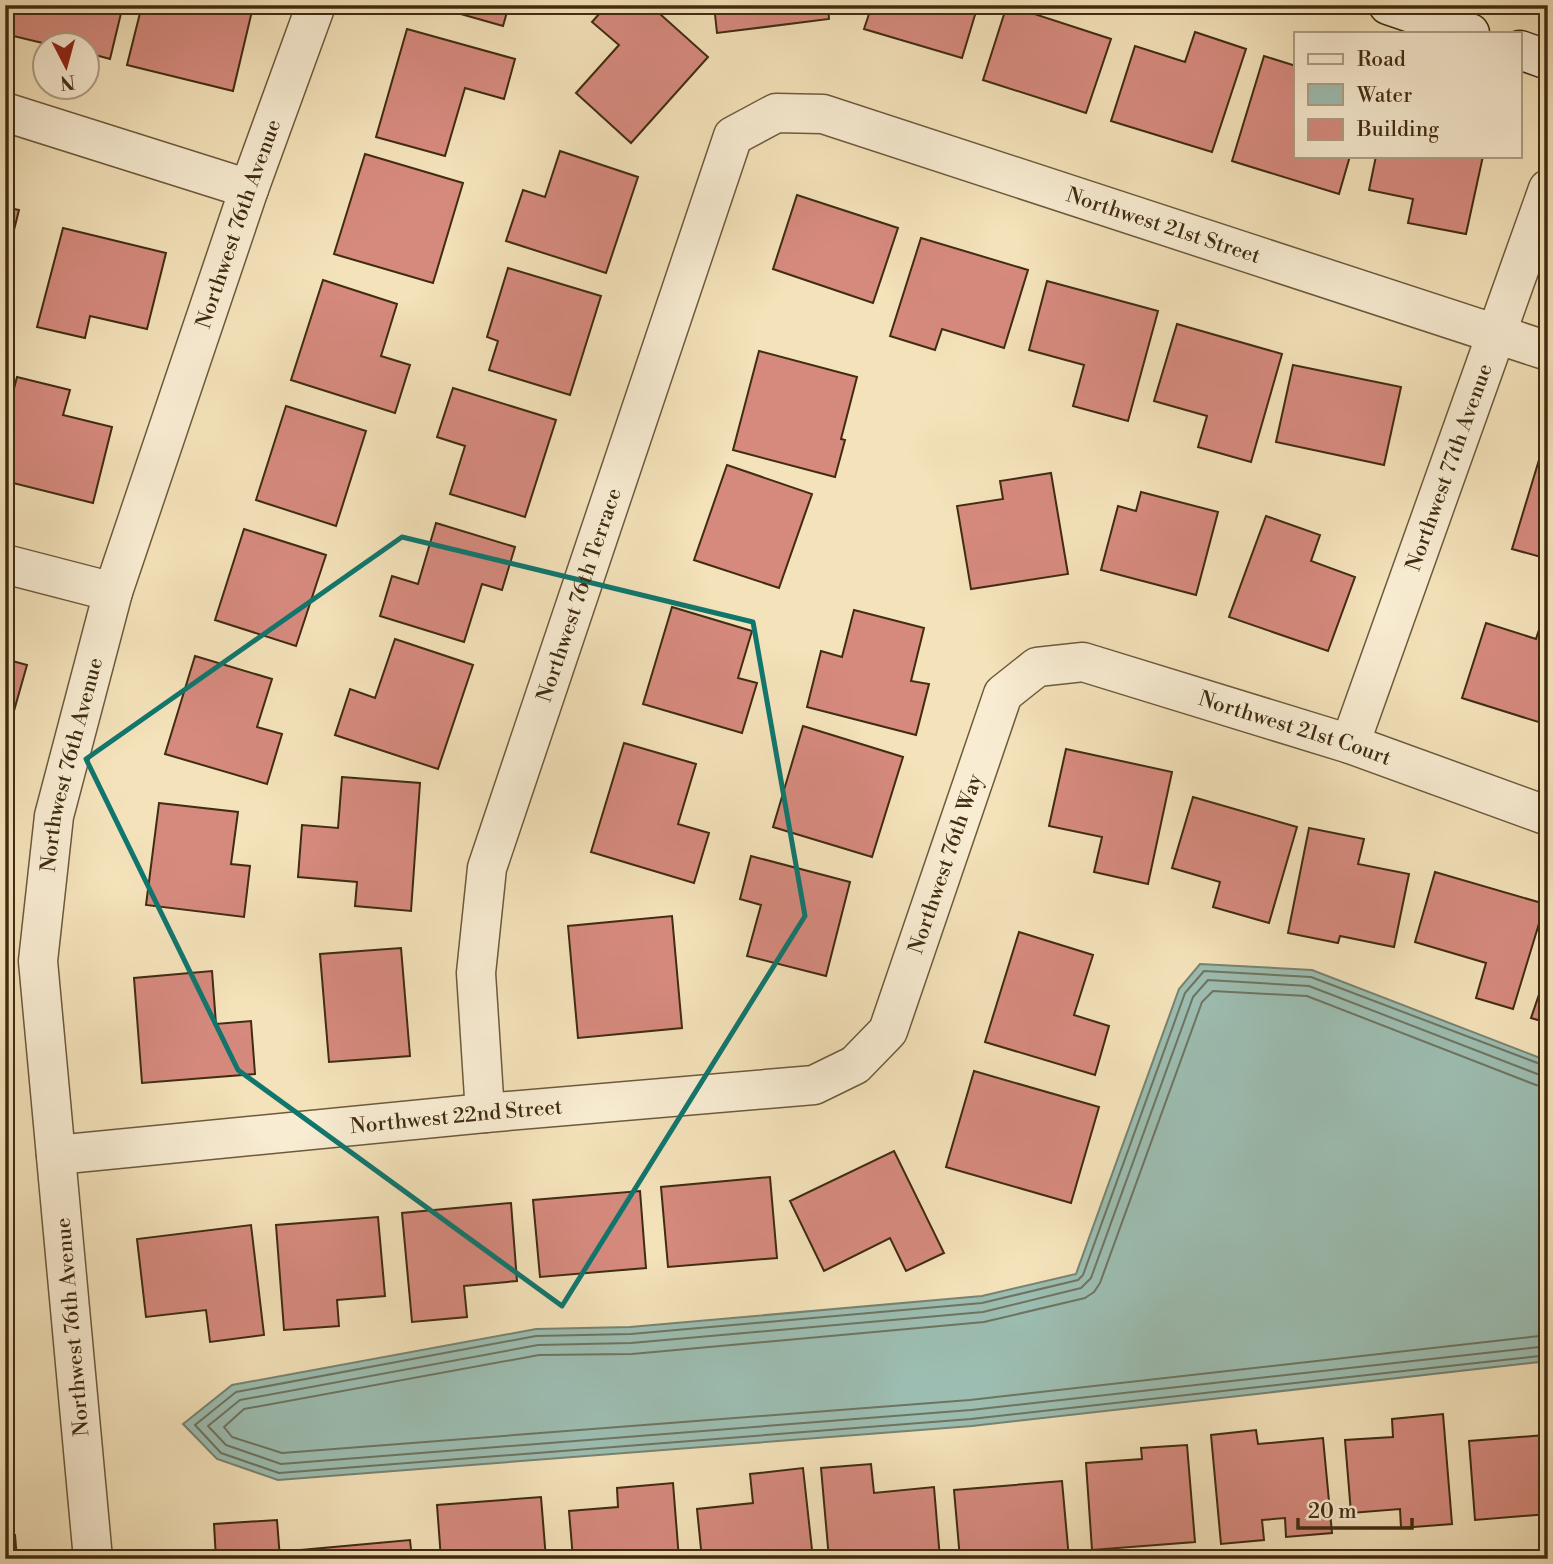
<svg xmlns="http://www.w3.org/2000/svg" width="1553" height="1564" viewBox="0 0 1553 1564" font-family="'Libre Bodoni',serif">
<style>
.water{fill:#9cbdb1;stroke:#778371;stroke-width:2}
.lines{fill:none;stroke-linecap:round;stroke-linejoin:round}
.shore{stroke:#6e7461;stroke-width:2}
.building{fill:#d68a7e;stroke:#402c11;stroke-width:2}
.street-casing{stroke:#6d5a3b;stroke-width:41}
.secondary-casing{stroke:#402c11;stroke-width:41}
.street{stroke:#f8ecd2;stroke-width:38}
.secondary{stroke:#f8ecd2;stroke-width:38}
.marked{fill:none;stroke:#0f766e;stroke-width:5;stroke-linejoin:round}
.labels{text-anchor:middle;stroke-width:5;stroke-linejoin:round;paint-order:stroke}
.street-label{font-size:21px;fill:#402c11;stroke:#f8ecd2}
</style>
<rect width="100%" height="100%" fill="#f4e2ba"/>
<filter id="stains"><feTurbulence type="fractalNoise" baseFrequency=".00286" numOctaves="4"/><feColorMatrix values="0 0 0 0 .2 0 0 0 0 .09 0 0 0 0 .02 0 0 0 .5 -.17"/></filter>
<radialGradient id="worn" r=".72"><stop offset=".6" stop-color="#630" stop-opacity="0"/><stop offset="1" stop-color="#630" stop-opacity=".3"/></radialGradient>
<!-- water -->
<path class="water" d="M1200,964l112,6 236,91v300l-576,65 -694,54 -61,-21 -34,-35 49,-39 304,-56 94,-2 352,-31 94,-22 103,-285z"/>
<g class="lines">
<!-- shore -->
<path class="shore" d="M1548,1067l-237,-90 -107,-6 -19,22 -102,282 -5,5 -96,23 -351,31 -95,2 -300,56 -41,33 26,28 58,20 692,-54 577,-64
M1548,1076l-8,-1 -231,-89 -101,-6 -15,17 -102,281 -10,10 -98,24 -352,31 -93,2 -298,55 -32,26 18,19 55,19 690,-54 577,-64
M1548,1087l-12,-2 -229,-89 -94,-5 -11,11 -102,281 -6,9 -9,6 -101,24 -352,32 -93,1 -295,54 -20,18 8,10 50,16 688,-53 578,-65"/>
</g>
<!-- building -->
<path class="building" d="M7,5h116l-13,54 -22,-6v-7h-33l-50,-12z
M142,5h86l24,6 -19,80 -106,-26z
M429,5h80l-6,21z
M607,5h43l58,52 -77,86 -55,-50 43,-48 -27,-23z
M714,5h114l1,14 -112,14z
M872,5h106l-16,53 -98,-29z
M1007,5l104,34 -25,74 -103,-33z
M407,29l108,30 -11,40 -39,-11 -20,68 -69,-19z
M1195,32l51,17 -34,103 -101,-31 24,-75 50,16z
M1264,56l32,10v90h54l-11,38 -107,-33z
M560,151l78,26 -32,96 -100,-32 17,-51 22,7z
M365,154l98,29 -30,100 -99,-29z
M1376,156h107l-17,78 -58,-11 5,-24 -44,-9z
M797,195l101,33 -25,75 -100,-34z
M5,207l14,3 -14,56z
M63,228l103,25 -19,76 -57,-13 -5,22 -48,-11z
M921,238l107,32 -24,78 -62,-19 -7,21 -45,-14z
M508,268l93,28 -31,99 -81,-25 9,-29 -11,-4z
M323,280l74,24 -16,52 29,9 -15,48 -104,-33z
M1047,281l111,30 -30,110 -55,-15 11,-41 -55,-15z
M1177,324l105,30 -31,108 -53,-15 9,-31 -53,-15z
M759,351l98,26 -16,62 4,1 -10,37 -102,-27z
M1293,365l108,22 -17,78 -108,-23z
M17,377l53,13 -7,25 49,12 -19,76 -88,-22v-58z
M453,388l103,32 -31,97 -75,-23 15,-48 -28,-9z
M286,406l80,25 -30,95 -80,-26z
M1542,450l6,2v107l-36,-10z
M727,465l85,29 -33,94 -85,-28z
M1051,473l17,101 -97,15 -14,-83 46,-7 -3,-18z
M1141,492l77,20 -22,83 -95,-25 17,-64 18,5z
M1266,516l54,19 -9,26 44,16 -27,74 -99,-34z
M436,523l79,24 -13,43 -20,-6 -18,58 -84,-26 12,-40 26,8z
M244,529l82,26 -30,91 -81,-26z
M672,607l80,24 -14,47 19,5 -15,50 -99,-29z
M854,610l70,18 -13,53 18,3 -13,51 -109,-28 14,-56 21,6z
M1545,611l3,1v113l-86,-27 24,-75 50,16z
M395,639l78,26 -35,104 -103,-34 15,-46 25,9z
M195,656l77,23 -15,48 25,7 -15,50 -102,-30z
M5,659l22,6 -21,74h-1z
M803,726l100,31 -31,100 -99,-30z
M624,743l72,21 -18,60 31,9 -15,50 -103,-31z
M1066,749l106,23 -24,112 -54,-12 8,-35 -53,-11z
M342,777l78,6 -9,128 -56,-5 2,-24 -59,-5 4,-52 36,3z
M1193,797l104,30 -28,96 -56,-16 7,-25 -48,-14z
M159,803l79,9 -7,52 19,2 -6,51 -98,-12z
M1309,828l55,11 -6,25 51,10 -15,73 -54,-11 -2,7 -50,-10z
M751,856l99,26 -24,94 -79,-20 14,-51 -21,-6z
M1435,872l110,32 -32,105 -37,-11 10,-35 -71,-21z
M672,916l10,112 -104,10 -10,-112z
M1019,932l74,23 -19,60 35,11 -14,49 -110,-33z
M401,948l9,108 -81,6 -9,-108z
M1548,968v55l-17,-5z
M212,971l4,53 35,-3 4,53 -113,9 -8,-105z
M974,1071l125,36 -28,96 -125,-36z
M894,1151l50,102 -38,18 -16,-33 -66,33 -34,-70z
M770,1177l7,81 -109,9 -7,-80z
M640,1191l6,77 -106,9 -7,-77z
M511,1203l6,78 -53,5 3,31 -55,5 -10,-109z
M378,1217l7,79 -48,4 2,26 -55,4 -8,-105z
M251,1225l13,110 -54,7 -4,-32 -60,7 -9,-78z
M1543,1403h5v111l-73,6 -6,-79 76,-6z
M1443,1414l9,110 -51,4 -1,-19 -49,4 -6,-73 48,-3 -1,-18z
M1256,1430l2,14 65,-6 9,95 -46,4 -1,-19 -23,2 2,20 -43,4 -10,-109z
M1187,1445l8,97 -103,8 -6,-87 56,-4 -1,-11z
M871,1464l3,29 60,-6 6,72h-111l-8,-91z
M803,1468l10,91h-111l-5,-50 56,-6 -3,-29z
M1062,1481l7,78h-109l-6,-69z
M673,1483l6,76h-106l-4,-48 49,-4 -1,-19z
M541,1497l5,62h-105l-4,-54z
M277,1520l3,39h-64l-2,-35z
M15,1535l2,24h-12v-23z
M410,1540l2,19h-110l-1,-9z"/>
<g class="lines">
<!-- street casing -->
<g class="street-casing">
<g id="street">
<path d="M5,112l244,77"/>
<path d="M5,564l108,28"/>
<path id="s1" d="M1350,744l198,-555"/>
<path id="s2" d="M485,1113l-9,-140 11,-105 246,-732 43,-23 47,1 725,237"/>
<path id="s3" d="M56,1155l429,-42 329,-28 41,-20 33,-34 115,-337 34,-27 46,-5 267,82 198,72"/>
<path id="s4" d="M93,1559l-55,-598 16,-145 59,-224 136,-403 67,-184"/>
</g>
</g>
<!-- secondary casing -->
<g class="secondary-casing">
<path id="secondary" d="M1388,5l82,28
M1520,50l28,10"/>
</g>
<!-- street -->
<use href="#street" class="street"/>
<!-- secondary -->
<use href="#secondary" class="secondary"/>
</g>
<!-- marked area -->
<path class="marked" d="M402,537l351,85 52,294 -243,390 -324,-236 -152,-311z"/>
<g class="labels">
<!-- street labels -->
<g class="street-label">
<text dy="7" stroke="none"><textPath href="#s4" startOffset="1367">Northwest 76th Avenue</textPath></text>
<text dy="7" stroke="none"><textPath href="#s2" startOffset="1472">Northwest 21st Street</textPath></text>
<text dy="7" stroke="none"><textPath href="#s1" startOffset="294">Northwest 77th Avenue</textPath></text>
<text dy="7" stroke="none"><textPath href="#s2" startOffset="534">Northwest 76th Terrace</textPath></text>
<text dy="7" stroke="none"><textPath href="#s3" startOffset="1522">Northwest 21st Court</textPath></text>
<text dy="7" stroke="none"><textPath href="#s4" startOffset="800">Northwest 76th Avenue</textPath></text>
<text dy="7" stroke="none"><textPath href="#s3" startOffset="1031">Northwest 76th Way</textPath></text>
<text dy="7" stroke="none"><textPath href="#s3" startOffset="402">Northwest 22nd Street</textPath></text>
<text transform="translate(72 1327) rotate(-95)" y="7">Northwest 76th Avenue</text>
</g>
</g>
<!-- margin -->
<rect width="1553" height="1564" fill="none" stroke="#f4e2ba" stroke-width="28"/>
<rect x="7" y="7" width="1539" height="1550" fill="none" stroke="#402c11" stroke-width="3.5"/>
<rect x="14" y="14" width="1525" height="1536" fill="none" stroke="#402c11" stroke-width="2"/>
<!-- legend -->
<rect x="1294" y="32" width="228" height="126" fill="#f8ecd2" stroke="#ae9f85" stroke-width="2"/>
<rect x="1308" y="54" width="35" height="10" fill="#f8ecd2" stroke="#ae9f85" stroke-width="2"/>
<text x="1357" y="66" font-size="21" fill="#402c11">Road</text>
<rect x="1308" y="84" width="35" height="21" fill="#9cbdb1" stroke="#ae9f85" stroke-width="2"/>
<text x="1357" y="102" font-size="21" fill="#402c11">Water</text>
<rect x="1308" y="119" width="35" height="21" fill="#d68a7e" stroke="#ae9f85" stroke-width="2"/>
<text x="1357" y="136" font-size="21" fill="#402c11">Building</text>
<!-- north arrow -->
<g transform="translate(66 66) rotate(174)"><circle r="33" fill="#f8ecd2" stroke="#ae9f85" stroke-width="2"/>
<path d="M0-5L12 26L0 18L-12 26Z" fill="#8f2418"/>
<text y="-10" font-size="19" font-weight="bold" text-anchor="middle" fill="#402c11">N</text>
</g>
<!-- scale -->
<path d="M1298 1518v10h114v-10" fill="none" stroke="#402c11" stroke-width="3.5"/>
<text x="1308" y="1518" font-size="21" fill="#402c11" stroke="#f8ecd2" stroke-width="5" paint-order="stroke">20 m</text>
<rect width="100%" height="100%" filter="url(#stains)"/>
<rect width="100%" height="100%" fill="url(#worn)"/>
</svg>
